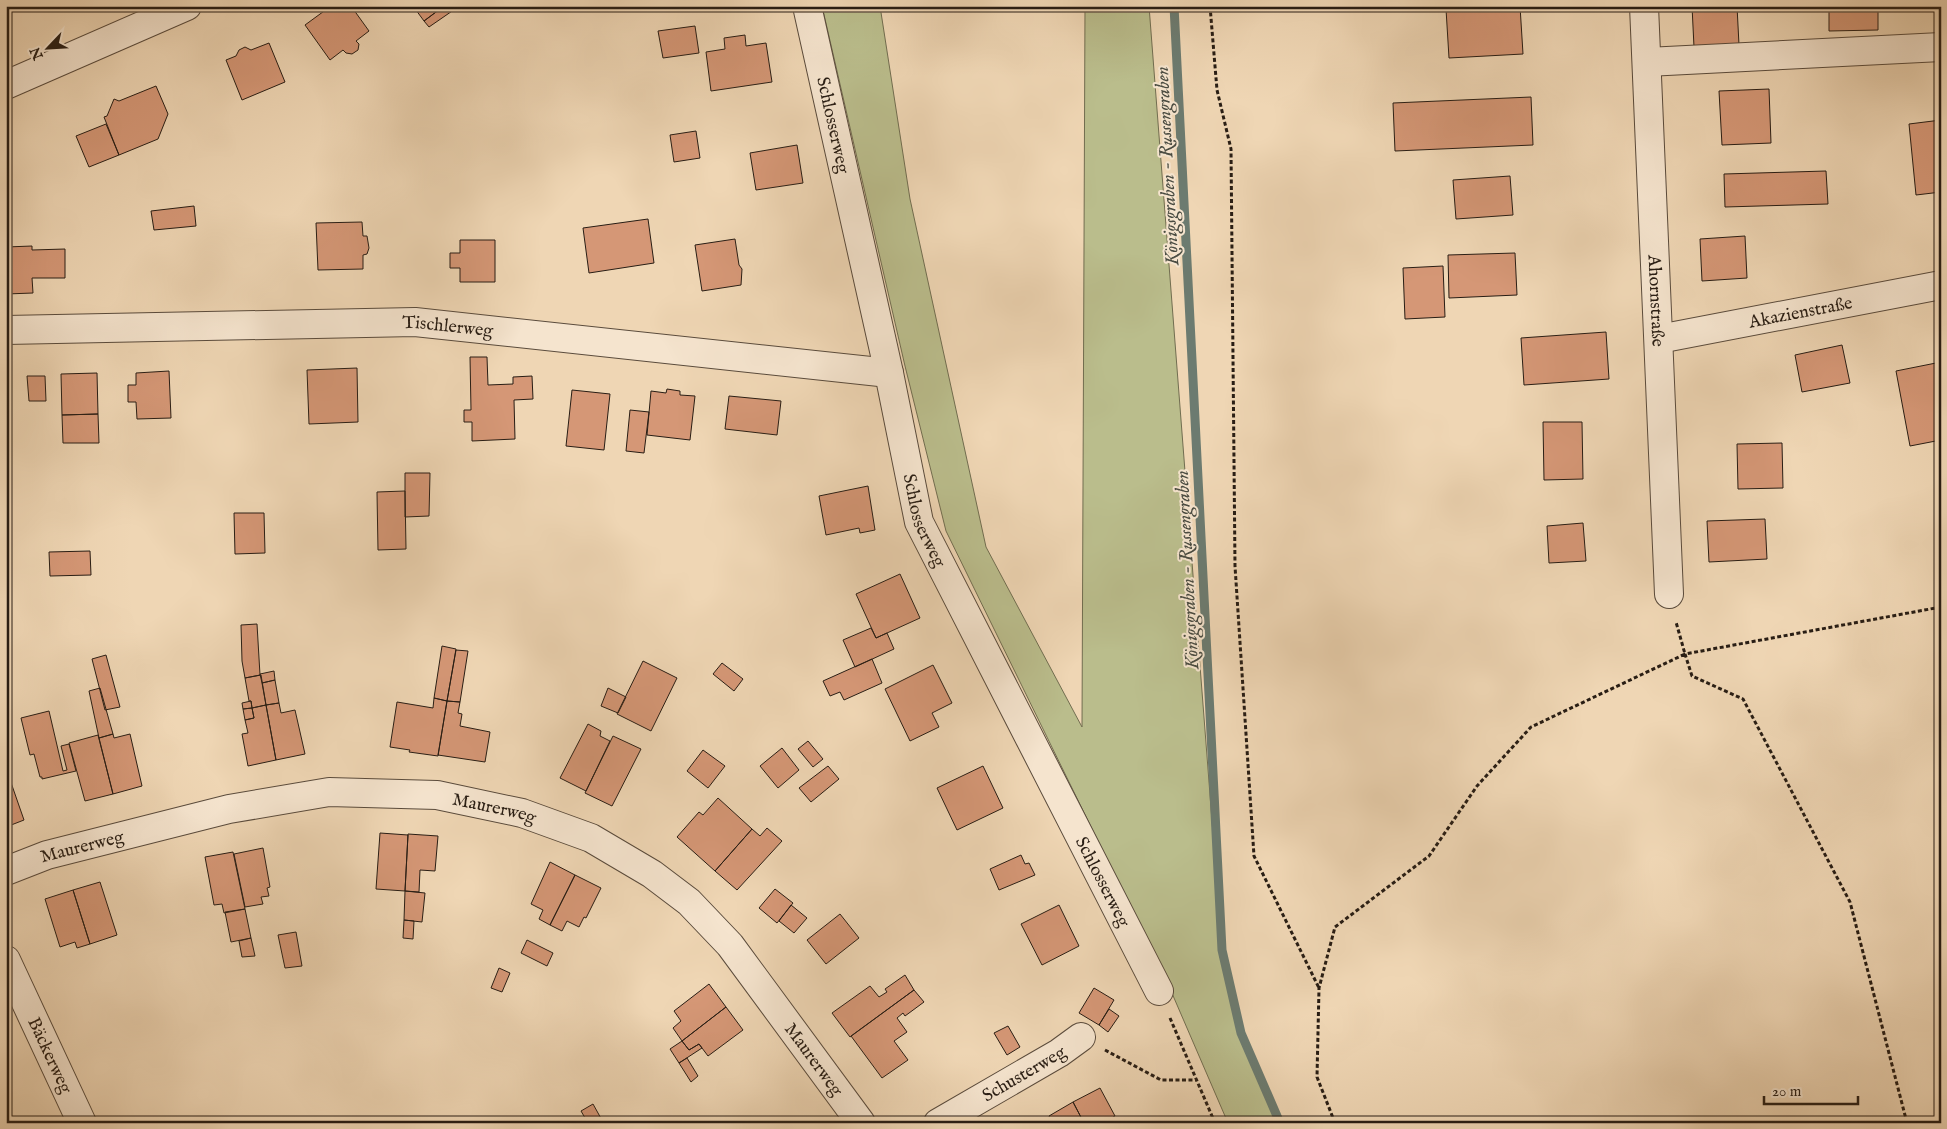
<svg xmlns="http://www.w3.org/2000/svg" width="1947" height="1129" viewBox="0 0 1947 1129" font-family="'IM FELL English',serif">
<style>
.green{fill:#babd8c;stroke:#716d50}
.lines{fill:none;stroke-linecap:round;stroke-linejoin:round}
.stream{stroke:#6c7b70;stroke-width:9}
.building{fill:#d59776;stroke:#281d14}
.minor-casing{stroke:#5a4b3c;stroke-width:30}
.path{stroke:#281d14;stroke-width:3;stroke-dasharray:4 2.5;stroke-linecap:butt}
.minor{stroke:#f5e4ce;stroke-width:28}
.labels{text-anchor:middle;stroke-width:4;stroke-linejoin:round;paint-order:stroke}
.street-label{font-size:18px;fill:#281d14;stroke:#f5e4ce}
.water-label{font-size:19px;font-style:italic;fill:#4a4c42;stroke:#f5e4ce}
</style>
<rect width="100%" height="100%" fill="#efd6b4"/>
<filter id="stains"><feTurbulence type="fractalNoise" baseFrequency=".004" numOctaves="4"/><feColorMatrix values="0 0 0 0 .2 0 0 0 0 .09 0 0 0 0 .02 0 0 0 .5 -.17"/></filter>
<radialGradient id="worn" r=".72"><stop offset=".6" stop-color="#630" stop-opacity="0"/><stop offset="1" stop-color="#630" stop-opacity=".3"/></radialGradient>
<!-- green -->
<path class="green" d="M822,6h58l30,193 76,348 96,180 3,-721h64l73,944 19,83 39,90h-52l-60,-139 -222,-453 -41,-165z"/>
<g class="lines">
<!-- stream -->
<path class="stream" d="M1174,6l48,944 19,83 39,90"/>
</g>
<!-- building -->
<path class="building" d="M331,6h20l18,25 -13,10 3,3 -1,6 -6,4 -6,-1 -3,-3 -13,10 -25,-35z
M413,6h31l-20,15z
M444,6l14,1 -29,20 -5,-6z
M1487,6h33l3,48 -74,4 -3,-49z
M1692,6h45l2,39 -45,2z
M1829,6h49v24l-49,1z
M695,26l4,27 -36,5 -5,-27z
M745,35l1,11 20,-3 6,39 -61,9 -5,-39 19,-3 -1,-11z
M269,43l16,39 -43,18 -16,-40 10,-4 3,-6 6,-3 6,3z
M156,86l12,28 -10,25 -39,16 -15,-38 3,-1 7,-17 5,2z
M1769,89l2,54 -49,2 -3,-54z
M1531,97l2,48 -138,6 -2,-48z
M1941,120v72l-25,3 -7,-71z
M106,124l13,31 -30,12 -13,-31z
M696,131l4,27 -26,4 -4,-27z
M797,145l6,38 -47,7 -6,-37z
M1826,171l2,33 -103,3 -1,-33z
M1510,176l3,39 -57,4 -3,-39z
M194,206l2,20 -42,4 -3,-19z
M648,219l6,44 -65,10 -6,-45z
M362,222l1,14h4l2,12 -2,6 -4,1v14l-45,1 -2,-47z
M1745,236l2,42 -45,3 -2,-42z
M735,239l4,26 3,4 -1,16 -39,6 -7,-46z
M460,240h35v42h-35v-14h-10v-15h10z
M32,246v4l33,-1v29h-33l1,15 -27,1v-47z
M1515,253l2,42 -68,3 -1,-43z
M1443,266l2,51 -40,2 -2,-51z
M1606,332l3,47 -85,6 -3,-47z
M1842,345l8,38 -48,9 -7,-37z
M470,357h17l1,28 25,-1v-7l19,-1 1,23 -19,1 1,39 -43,2v-19h-8v-12h7z
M1941,362v78l-31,6 -14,-75z
M357,368l1,54 -49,2 -2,-54z
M169,371l2,47 -34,1 -1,-17h-8v-17h8v-12z
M97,373l1,41 -36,1 -1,-41z
M27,376h18l1,25h-17z
M667,389l13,2v4l15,1 -5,44 -43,-5 4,-44 15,2z
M572,390l38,4 -6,56 -38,-4z
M729,396l52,5 -4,34 -52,-6z
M630,410l19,2 -5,41 -18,-2z
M98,414l1,29h-36l-1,-28z
M1543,422h39l1,57 -39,1z
M1782,443l1,45 -45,1 -1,-45z
M405,473h25l-1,43 -24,1z
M868,486l7,44 -15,3 -1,-5 -33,7 -7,-39z
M405,491l1,58 -28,1 -1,-58z
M234,513h30l1,40 -30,1z
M1765,519l2,40 -58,3 -2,-41z
M1583,523l3,38 -37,2 -2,-37z
M90,551l1,24 -41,1 -1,-24z
M900,574l20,44 -44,20 -20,-44z
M257,624l3,51 -15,3 -3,-17 -1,-36z
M871,628l5,10 11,-5 7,16 -39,18 -12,-27z
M442,646l14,3 -9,52 -13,-3z
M456,650l12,1 -8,51 -13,-1z
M106,655l14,52 -15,3 -13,-51z
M872,659l10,24 -38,17 -4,-8 -10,4 -7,-15z
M643,661l34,17 -26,53 -34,-17z
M722,663l21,16 -9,12 -21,-17z
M933,665l19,38 -20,10 7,14 -29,14 -25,-52z
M274,671l1,9 -13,3 -2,-9z
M261,675l5,30 -14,3 -1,-7h-2l-4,-23z
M275,680l4,23 -13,2 -4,-22z
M100,688l13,46 -14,4 -10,-47z
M608,688l18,9 -8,16 -17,-7z
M434,698l13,3 -9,55 -29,-4 1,-2 -20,-3 7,-45 36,6z
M251,701l1,7 -9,1 -1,-6z
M447,701l13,1 -2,11 4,1 -2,12 30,6 -5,30 -47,-7z
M279,703l2,10 14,-3 10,44 -29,6 -10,-55z
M266,705l10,55 -28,6 -6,-32 6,-1 -3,-13 9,-2 -2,-10z
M252,708l2,10 -9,2 -2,-11z
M49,711l14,60 4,-1 -6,-24 8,-2 7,27 -34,8v-2h-2l-6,-23 -4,1 -9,-37z
M588,724l13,7 -1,5 10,5 -24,50 -26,-13z
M113,734l1,4 16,-4 12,52 -29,8 -14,-56z
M98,735l15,59 -28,7 -16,-58z
M613,736l28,13 -29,57 -27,-13z
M808,741l15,18 -10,8 -15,-18z
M782,748l17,22 -21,18 -18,-22z
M703,750l22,16 -17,22 -21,-17z
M828,766l11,13 -28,23 -12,-14z
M983,766l20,42 -46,22 -20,-42z
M6,774h2l16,46 -18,7z
M718,798l34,31 -37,42 -38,-34 22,-25 4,3z
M767,828l15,13 -45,49 -22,-19 37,-42 8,7z
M380,833l28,2 -3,56 -29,-2z
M408,834l30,2 -3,35 -15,-1 -1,22 -14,-1z
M263,848l7,39 -3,1 2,8 -8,1 2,7 -18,3 -11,-53z
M233,852l12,57 -21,4 -2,-9 -8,1 -9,-48z
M1021,855l4,9 4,-1 6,12 -36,15 -9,-21z
M550,862l25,13 -25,50 -11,-6 4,-9 -12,-6z
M575,875l26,13 -15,30 -2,-1 -5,10 -12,-6 -5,10 -12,-6z
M100,882l17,53 -27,9 -17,-54z
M775,889l18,14 -16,20 -18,-15z
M73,890l17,54 -13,4 -2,-6 -15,5 -15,-48z
M405,891l20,2 -3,29 -18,-2z
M791,905l16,13 -13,15 -15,-12z
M1059,905l20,41 -37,19 -21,-41z
M245,909l6,29 -20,4 -6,-30z
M840,914l19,24 -33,26 -19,-24z
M404,920l10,1 -1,18 -10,-1z
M296,932l6,34 -17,2 -7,-33z
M251,938l4,18 -13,1 -3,-16z
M527,940l26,13 -6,13 -26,-13z
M499,968l11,5 -8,19 -11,-4z
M905,975l9,15 -64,47 -18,-24 38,-27 9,11 8,-5 -2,-3z
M709,984l17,23 -44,34 -9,-13 8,-7 -7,-10z
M1094,988l20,12 -15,25 -20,-12z
M914,990l10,12 -19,14 -2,-3 -6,5 10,14 -13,9 14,19 -26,18 -31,-42z
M726,1007l17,23 -35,26 -9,-12 -10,6 -7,-9z
M1109,1009l10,7 -11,16 -9,-7z
M1008,1026l12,21 -13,8 -13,-22z
M682,1041l7,9 10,-6 3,4 -23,15 -9,-14z
M687,1058l11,18 -7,6 -12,-19z
M1100,1088l15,28 -2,1 4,6h-33l-11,-21z
M1073,1102l11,21h-32l-3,-7z
M593,1104l10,18 -15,1 -7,-12z"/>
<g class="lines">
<!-- minor casing -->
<g class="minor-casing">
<g id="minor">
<path id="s1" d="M807,6l82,367 30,149 240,469"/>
<path id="s2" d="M1644,6l25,588"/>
<path d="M1647,62l294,-15"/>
<path d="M6,85l181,-79"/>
<path id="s3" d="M6,330l409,-8 474,51"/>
<path id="s4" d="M1659,339l282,-54"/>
<path id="s5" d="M6,871l41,-16 182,-46 100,-17 108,3 85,18 69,25 61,36 37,28 41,43 131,178"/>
<path id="s6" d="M6,960l76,163"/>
<path id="s7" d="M938,1123l121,-70 22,-16"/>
</g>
</g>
<!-- path -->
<path class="path" d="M1210,6l7,84 14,59 4,417 19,290 65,132
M1170,1018l45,105
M1105,1050l56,30h36
M1335,1123l-18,-46 2,-89 16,-61 94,-71 48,-70 54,-59 154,-73 -9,-32
M1907,1123l-57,-221 -107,-203 -51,-23 -7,-22 256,-47"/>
<!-- minor -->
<use href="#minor" class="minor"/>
</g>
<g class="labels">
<!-- street labels -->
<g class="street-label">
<text dy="6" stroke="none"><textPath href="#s1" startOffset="122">Schlosserweg</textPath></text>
<text dy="6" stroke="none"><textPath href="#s2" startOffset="295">Ahornstraße</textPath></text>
<text dy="6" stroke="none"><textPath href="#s4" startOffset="144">Akazienstraße</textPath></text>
<text dy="6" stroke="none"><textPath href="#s3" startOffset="442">Tischlerweg</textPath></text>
<text dy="6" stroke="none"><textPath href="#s1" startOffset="528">Schlosserweg</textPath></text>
<text dy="6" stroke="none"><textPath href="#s5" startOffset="500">Maurerweg</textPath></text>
<text dy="6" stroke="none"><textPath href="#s5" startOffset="80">Maurerweg</textPath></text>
<text dy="6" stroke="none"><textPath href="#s1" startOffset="932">Schlosserweg</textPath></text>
<text dy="6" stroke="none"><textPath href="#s6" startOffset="105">Bäckerweg</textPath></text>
<text dy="6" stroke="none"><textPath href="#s5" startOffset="920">Maurerweg</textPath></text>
<text dy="6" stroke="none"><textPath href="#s7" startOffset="99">Schusterweg</textPath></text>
</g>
<!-- water labels -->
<g class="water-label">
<text transform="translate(1166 166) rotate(-93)" y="7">Königsgraben - Russengraben</text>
<text transform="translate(1186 570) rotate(-93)" y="7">Königsgraben - Russengraben</text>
</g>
</g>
<!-- margin -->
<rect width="1947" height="1129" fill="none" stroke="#efd6b4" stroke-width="25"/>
<rect x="8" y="8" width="1932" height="1114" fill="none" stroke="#281d14" stroke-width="2.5"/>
<rect x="12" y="12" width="1922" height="1104" fill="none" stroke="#281d14"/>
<!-- north arrow -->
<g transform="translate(48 48) rotate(245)" stroke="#f5e4ce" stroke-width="4" paint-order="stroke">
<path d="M0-4L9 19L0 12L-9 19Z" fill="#281d14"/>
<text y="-8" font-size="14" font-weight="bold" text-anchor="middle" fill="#281d14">N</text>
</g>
<!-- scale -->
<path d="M1764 1096v8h94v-8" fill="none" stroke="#281d14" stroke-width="2.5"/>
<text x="1772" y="1096" font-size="15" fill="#281d14" stroke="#f5e4ce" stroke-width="4" paint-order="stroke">20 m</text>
<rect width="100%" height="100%" filter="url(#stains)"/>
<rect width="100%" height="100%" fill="url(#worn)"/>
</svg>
